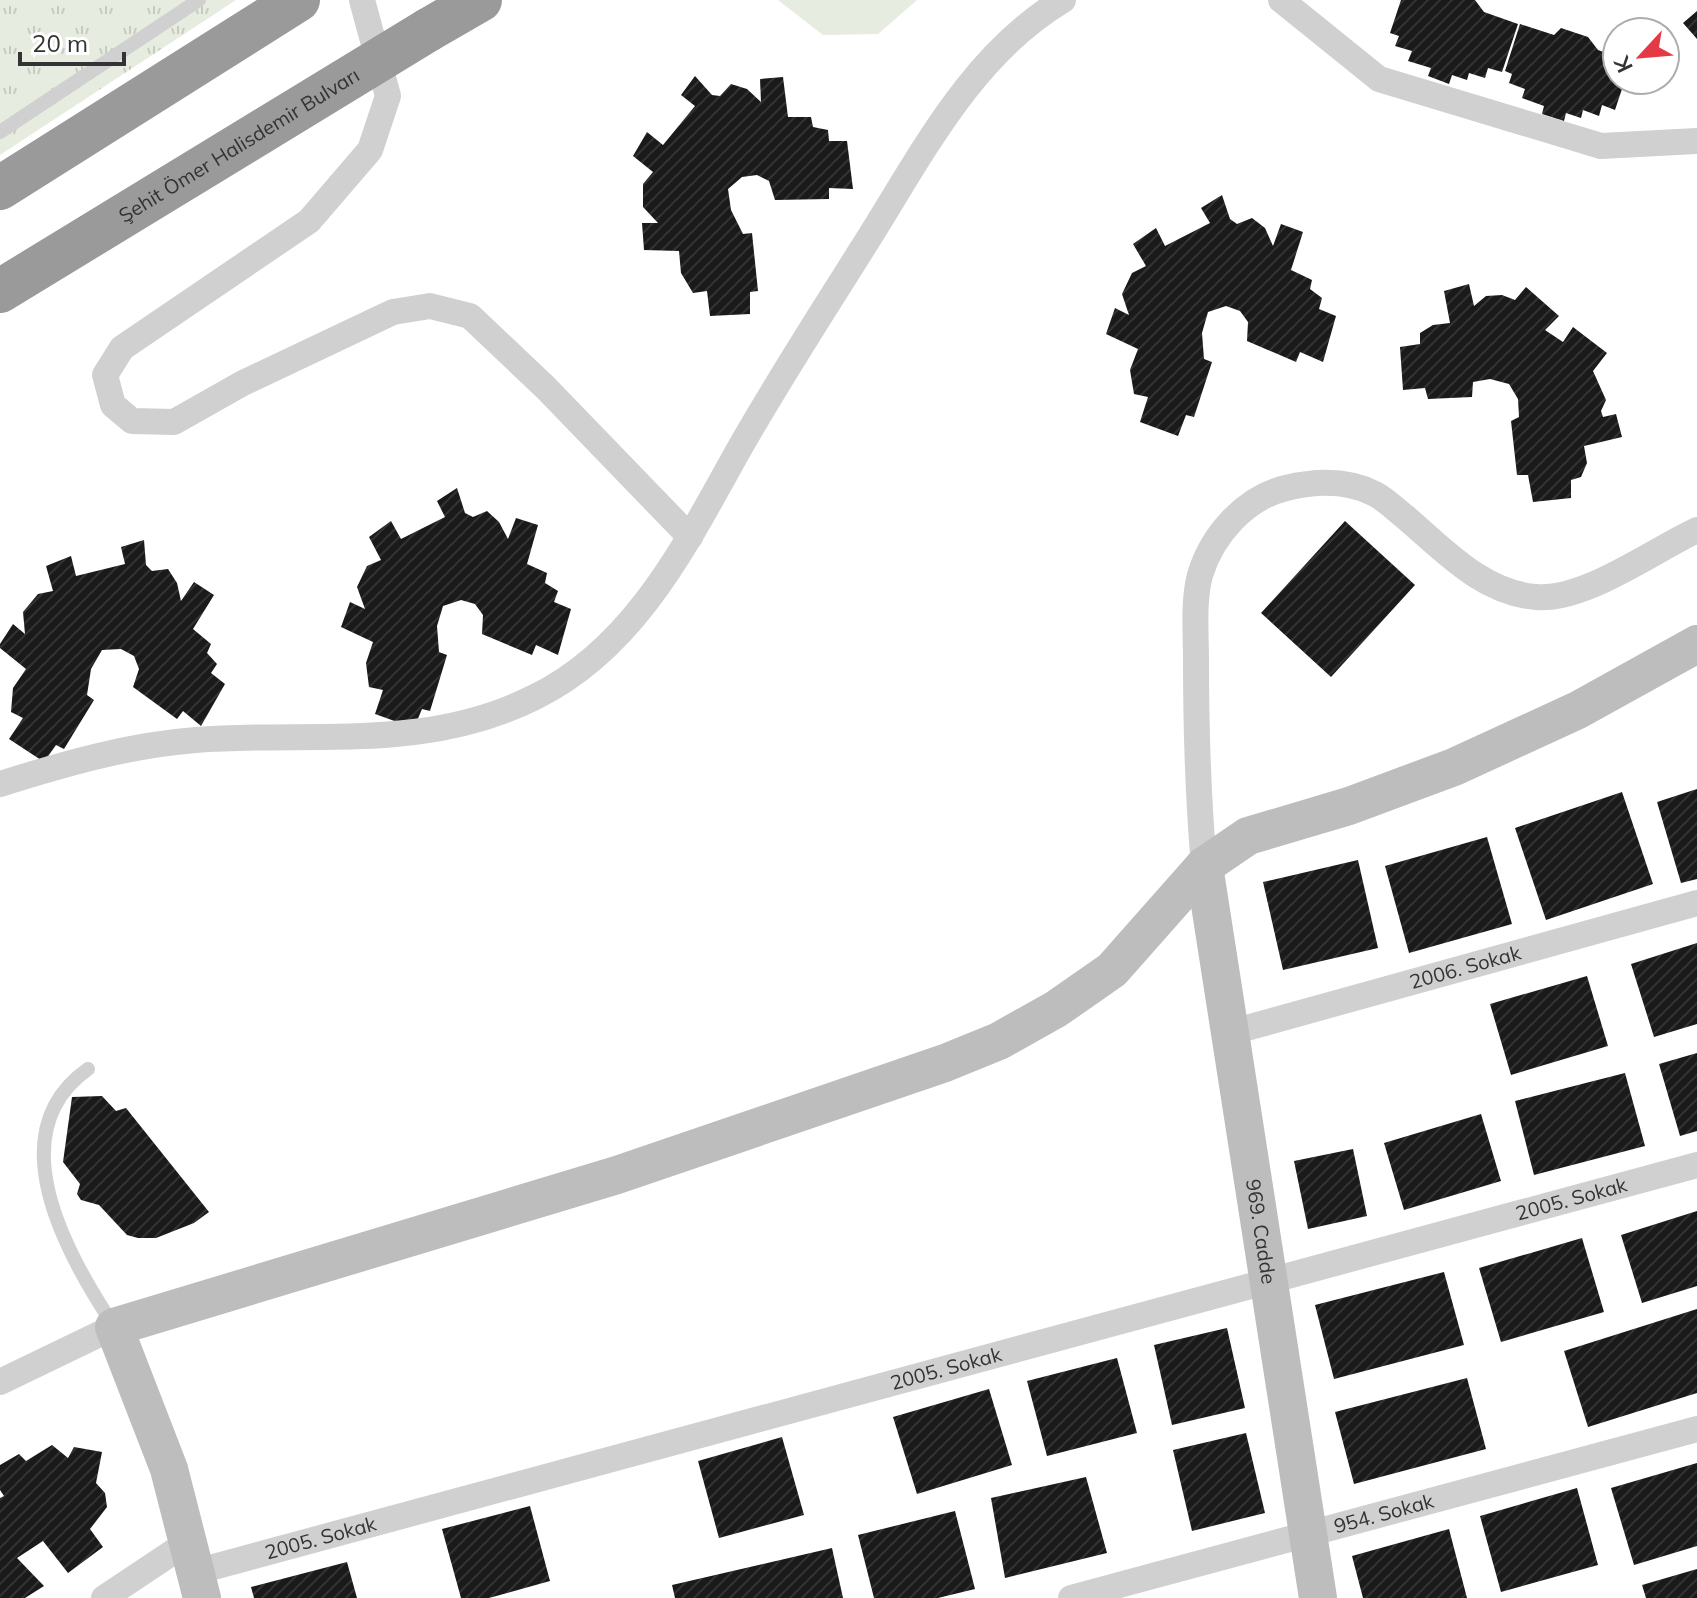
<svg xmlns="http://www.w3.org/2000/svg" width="1697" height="1598" viewBox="0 0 1697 1598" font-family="Mulish,sans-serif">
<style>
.grass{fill:#e6ecdf}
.park{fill:url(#park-tufts)}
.building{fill:url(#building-hatch)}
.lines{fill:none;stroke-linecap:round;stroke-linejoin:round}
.lane{stroke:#d0d0d0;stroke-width:14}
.street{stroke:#d0d0d0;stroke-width:26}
.secondary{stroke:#bdbdbd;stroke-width:38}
.highway{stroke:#9a9a9a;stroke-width:44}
.highway-bridge{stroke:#9a9a9a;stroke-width:44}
.labels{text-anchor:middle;stroke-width:8;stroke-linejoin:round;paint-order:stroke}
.street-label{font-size:20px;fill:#333;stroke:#fff}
</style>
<defs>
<pattern id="park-tufts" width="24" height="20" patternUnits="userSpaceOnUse" patternTransform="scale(2)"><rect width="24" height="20" fill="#e6ecdf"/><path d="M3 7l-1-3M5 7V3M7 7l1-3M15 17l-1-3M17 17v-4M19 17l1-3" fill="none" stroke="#c6cbc0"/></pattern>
<pattern id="building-hatch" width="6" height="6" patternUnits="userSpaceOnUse" patternTransform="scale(2)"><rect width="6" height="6" fill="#1a1a1a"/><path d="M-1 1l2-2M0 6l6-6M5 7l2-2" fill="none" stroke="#333"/></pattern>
</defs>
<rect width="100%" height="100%" fill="#fff"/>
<!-- grass -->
<path class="grass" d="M778,0h139l-39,34 -55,1z"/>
<!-- park -->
<path class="park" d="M0,0h236l-236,155z"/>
<!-- building -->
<path class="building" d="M1401,0h74l9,12 34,12 -16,48 -14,-4 -3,10 -16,-5 -2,7 -15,-5 -3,9 -21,-8 3,-8 -23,-7 4,-10 -17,-5 4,-10 -9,-3z
M1697,11v28l-14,-16z
M1520,24l34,11 7,-7 27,9 10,13 19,7v23h8l-10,30 -13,-5 -3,11 -16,-6 -2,8 -15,-5 -2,8 -22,-7 2,-8 -22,-8 3,-9 -16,-6 3,-9 -7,-3z
M695,76l17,19 8,1 11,-12 16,5 14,13 -1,-23 23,-2 5,40h23l2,10 15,3 1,11h18l6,48 -24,-1v11l-54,1 -6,-19 -12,-6 -15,2 -14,12 3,21 12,24 9,-1 6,58 -8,1v22l-40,2 -3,-25 -14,2 -12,-20 -2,-22 -35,-1 -2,-27h16l-15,-16v-23l10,-12 -20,-16 14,-24 16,13 32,-39 -14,-11z
M1222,195l8,24 7,5 15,-6 13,10 8,18 8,-22 22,8 -12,38 21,10 -2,9 12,9 -3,11 17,7 -13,46 -23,-10 -4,10 -49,-21 1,-19 -8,-11 -14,-5 -18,6 -6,21 2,26 8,3 -18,55 -8,-2 -8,21 -38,-14 8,-25 -14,-3 -4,-24 8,-21 -32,-15 9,-26 14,7 -7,-21 10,-21 14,-7 -13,-22 23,-16 9,18 45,-23 -9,-15z
M1469,284l5,22 12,-10 16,-1 13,5 11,-13 33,29 -14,14 18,12 10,-15 34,26 -14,18 13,29 -5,11 2,6 13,-3 6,23 -38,9 3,17 -6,14 -10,3v18l-38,4 -5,-27h-11l-6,-54 8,-4 -1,-18 -9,-15 -19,-5 -17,3 -1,15 -44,2 -3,-11 -22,2 -3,-43 20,-3v-11l13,-8 17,-2 -6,-32z
M457,488l8,25 8,4 14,-6 12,11 9,17 8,-21 22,7 -11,39 20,9 -2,10 13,8 -4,11 17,7 -13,46 -22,-10 -4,10 -50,-21 1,-19 -8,-11 -14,-4 -18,6 -6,20 2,26 8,3 -17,56 -8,-2 -8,19 -39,-14 8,-24 -14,-3 -3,-24 7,-21 -32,-15 9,-25 15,7 -8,-22 10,-21 14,-6 -12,-23 22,-16 10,18 44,-22 -8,-16z
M1345,521l70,64 -84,92 -70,-64z
M144,540l2,25 6,6 16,-2 9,14 4,18 13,-19 20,13 -21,34 18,15 -4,9 10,11 -6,9 14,11 -24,42 -18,-15 -6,8 -44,-32 6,-18 -5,-13 -13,-7 -19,1 -11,19 -4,26 7,5 -30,49 -8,-4 -12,17 -35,-23 14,-21 -12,-6 2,-24 13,-19 -26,-21v-4l13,-20 12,10 -2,-22 15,-18 15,-3 -7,-25 25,-10 5,20 49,-12 -4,-17z
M1697,789v90l-16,4 -24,-81z
M1622,792l31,92 -107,36 -31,-92z
M1487,837l25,87 -103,29 -24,-87z
M1358,860l20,88 -95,22 -20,-88z
M1697,943v81l-43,13 -23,-73z
M1587,976l21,70 -97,29 -21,-71z
M1697,1053v78l-17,5 -21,-72z
M1625,1073l20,73 -111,29 -19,-74z
M102,1096l14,15 10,-3 83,104 -15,11 -38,15h-18l-11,-3 -28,-30 -18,-5 -4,-6 3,-10 -17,-22 9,-65z
M1481,1114l20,67 -97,29 -20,-67z
M1353,1149l14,67 -59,13 -14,-68z
M1697,1211v75l-55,17 -21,-68z
M1582,1238l22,74 -103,30 -22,-74z
M1444,1272l20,73 -130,34 -19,-74z
M1697,1309v84l-109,34 -24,-76z
M1227,1328l18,80 -73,17 -18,-80z
M1117,1358l20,75 -90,23 -20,-75z
M1467,1378l19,71 -132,35 -19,-72z
M989,1389l23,76 -95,29 -24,-77z
M1246,1433l19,80 -73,18 -19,-81z
M782,1437l22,78 -85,23 -21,-77z
M52,1445l16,13 6,-11 28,5 -6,31 9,10 2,14 -17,22 13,18 -35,26 -25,-32 -26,17 27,28 -19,12h-25v-100l4,-2 -4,-6v-25l19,-11 7,7z
M1697,1463v83l-63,19 -23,-77z
M1086,1477l21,76 -102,25 -14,-80z
M1577,1488l21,77 -97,27 -21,-76z
M530,1506l20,75 -61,17h-28l-19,-69z
M955,1511l20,78 -37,9h-64l-16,-63z
M1449,1529l18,69h-104l-11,-42z
M832,1548l11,50h-168l-3,-13z
M347,1562l10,36h-103l-3,-11z
M1697,1569v29h-51l-4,-13z"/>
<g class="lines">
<!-- lane -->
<path class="lane" d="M0,132l199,-132
M88,1069c-88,62 -26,179 26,257"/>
<!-- street -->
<g class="street">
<path d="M362,0l26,96 -18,54 -61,71 -187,127 -17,27 8,30 19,16 42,1 69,-39 150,-71 37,-6 40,10 76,72 144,149"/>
<path d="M1281,0l98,79 222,67 96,-5"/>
<path d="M0,784c64,-20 129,-39 196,-44 118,-9 229,12 339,-43 100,-49 151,-153 203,-246 39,-69 82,-135 124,-202 57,-89 107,-193 201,-249"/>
<path d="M1204,866c-6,-69 -8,-137 -8,-206 0,-28 -3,-58 4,-85 12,-40 45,-77 86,-87 29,-7 62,-8 89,6 10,5 20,15 29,22 39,33 78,77 132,81 49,4 116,-46 161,-67"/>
<path id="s1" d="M1232,1032l465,-129"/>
<path d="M0,1382l114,-55"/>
<path id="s2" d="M195,1572l1502,-407"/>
<path d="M104,1598l84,-56"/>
<path id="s3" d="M1071,1598l626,-169"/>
</g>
<!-- secondary -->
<g class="secondary">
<path id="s4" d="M1204,866l114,732"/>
<path d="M202,1598l-33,-129 -55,-142 503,-152 328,-112 54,-22 57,-32 56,-39 92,-104 44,-30 101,-30 105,-39 124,-57 119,-66"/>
</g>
<!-- highway -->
<path class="highway" d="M428,30l52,-30
M0,188l298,-188"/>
<!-- highway-bridge -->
<path class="highway-bridge" id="s5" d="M0,291l428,-261"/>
</g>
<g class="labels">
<!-- street labels -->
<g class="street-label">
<text dy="7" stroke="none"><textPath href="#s5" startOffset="280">Şehit Ömer Halisdemir Bulvarı</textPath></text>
<text dy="7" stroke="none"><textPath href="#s1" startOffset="242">2006. Sokak</textPath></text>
<text dy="7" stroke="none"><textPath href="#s2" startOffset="1426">2005. Sokak</textPath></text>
<text dy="7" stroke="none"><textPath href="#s4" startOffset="370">969. Cadde</textPath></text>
<text dy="7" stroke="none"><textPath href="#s2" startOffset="778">2005. Sokak</textPath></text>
<text dy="7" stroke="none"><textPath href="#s3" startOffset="324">954. Sokak</textPath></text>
<text dy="7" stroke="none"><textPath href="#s2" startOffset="130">2005. Sokak</textPath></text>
</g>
</g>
<!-- north arrow -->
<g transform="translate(1641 56) rotate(244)"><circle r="38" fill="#ffffff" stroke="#adadad" stroke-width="2"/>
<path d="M0-6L14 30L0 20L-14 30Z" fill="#e63946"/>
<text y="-12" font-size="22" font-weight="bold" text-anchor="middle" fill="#333333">K</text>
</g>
<!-- scale -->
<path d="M20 52v12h104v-12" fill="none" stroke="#333333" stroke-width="4"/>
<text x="32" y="52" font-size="24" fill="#333333" stroke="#ffffff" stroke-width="6" paint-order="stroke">20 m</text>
</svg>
